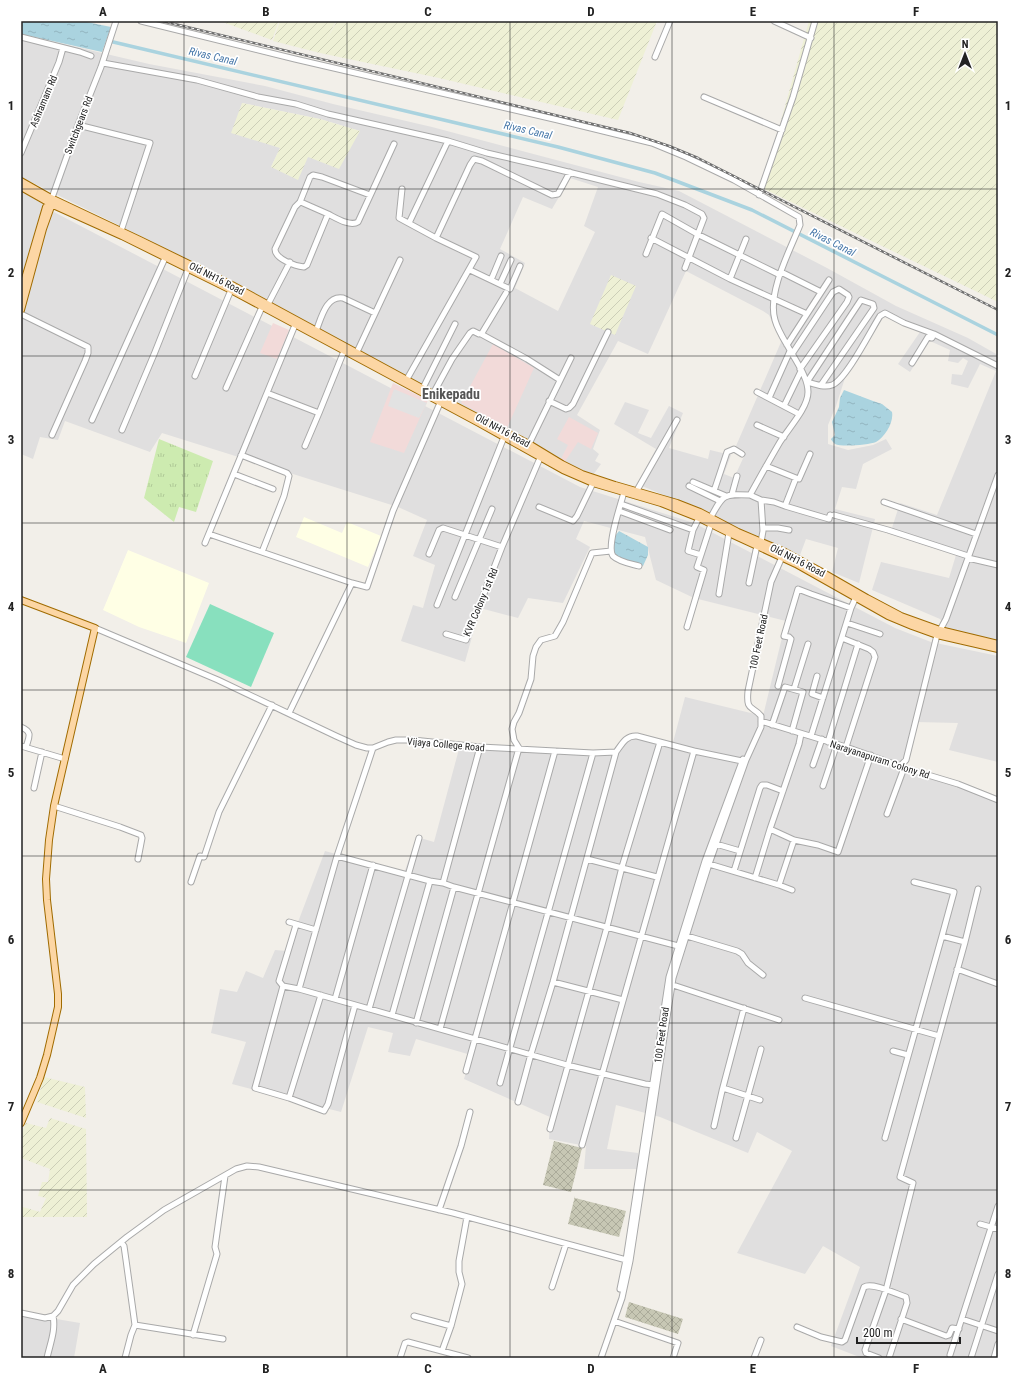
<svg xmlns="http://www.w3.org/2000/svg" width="1019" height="1379" viewBox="0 0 1019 1379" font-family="'Roboto Condensed',sans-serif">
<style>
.residential{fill:#e0dfdf;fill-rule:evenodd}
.commercial{fill:#f2dad9}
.education{fill:#ffffe5}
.construction{fill:url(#construction-cross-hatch)}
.farmland{fill:url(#farmland-furrows)}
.grass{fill:url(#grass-tufts)}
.pitch{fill:#88e0be}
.parking{fill:#e2e2e2}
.water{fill:url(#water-ripples)}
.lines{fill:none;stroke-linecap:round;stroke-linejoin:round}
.canal{stroke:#aad3df;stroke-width:3.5}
.minor-casing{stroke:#a9a9a9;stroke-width:7}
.major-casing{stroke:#a06b00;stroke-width:8}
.minor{stroke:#fff;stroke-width:5}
.major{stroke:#fcd6a4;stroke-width:6}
.rail-casing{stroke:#707070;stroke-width:2.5}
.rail{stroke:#fff;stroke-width:1;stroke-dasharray:3;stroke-linecap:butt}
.grid{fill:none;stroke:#222;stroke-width:1;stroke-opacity:0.55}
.labels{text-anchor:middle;stroke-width:3.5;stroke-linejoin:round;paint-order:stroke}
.street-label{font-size:10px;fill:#222;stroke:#fff}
.water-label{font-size:11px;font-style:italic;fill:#4a7aab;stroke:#fff}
.district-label{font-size:14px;font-weight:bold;fill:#555;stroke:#fff}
.neatline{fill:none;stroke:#222;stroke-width:1.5}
.grid-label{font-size:13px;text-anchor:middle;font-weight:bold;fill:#222}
</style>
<defs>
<pattern id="construction-cross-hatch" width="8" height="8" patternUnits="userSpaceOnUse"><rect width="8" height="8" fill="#c7c7b4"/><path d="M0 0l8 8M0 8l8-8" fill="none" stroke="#abab9a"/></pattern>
<pattern id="farmland-furrows" width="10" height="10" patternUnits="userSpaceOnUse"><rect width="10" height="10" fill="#eef0d5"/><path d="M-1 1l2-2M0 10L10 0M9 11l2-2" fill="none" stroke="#ccceb7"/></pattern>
<pattern id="grass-tufts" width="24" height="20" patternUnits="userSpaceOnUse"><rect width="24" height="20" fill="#cdebb0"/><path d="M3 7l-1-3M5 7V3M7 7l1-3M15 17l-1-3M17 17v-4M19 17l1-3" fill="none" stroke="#b0c997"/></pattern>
<pattern id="water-ripples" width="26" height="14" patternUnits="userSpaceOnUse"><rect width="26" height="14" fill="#aad3df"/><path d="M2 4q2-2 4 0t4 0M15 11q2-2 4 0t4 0" fill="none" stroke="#92b5bf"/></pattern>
</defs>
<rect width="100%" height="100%" fill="#f2efe9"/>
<!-- residential -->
<path class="residential" d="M21,34l128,30 116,22 68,18 99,23 207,55 40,9 148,77 69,38 72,32 30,17v286l-51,-12 -7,-10 -68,-29 9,-28 68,16 7,-23 -66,-21 10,-31 37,12 59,-144 -16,-7 -12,24 -17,-4 1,-10 10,1 6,-14 -5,-3 -5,5 -10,-2 2,-11 -20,-9 -20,31 -12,-8 22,-32 -37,-16 -38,62 -9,28 -8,19v19l20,6 25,-5 13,-6 6,10 -29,15 -7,25 -14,-2 -7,22 40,10 -16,64 -27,-11 6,-24 -32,-9 -6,16 -124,-55 -39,-16 19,-35 -42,-25 11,-22 24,8 -11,23 13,5 18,-32 14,7 -14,35 39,11 2,-9 21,5 -7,19 10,4 12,-26 -10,-6 45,-104 -12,-27 -6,-4 -77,-40 -38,83 -30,-13 -41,74 23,15 -7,19 6,5 -4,7 6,3 -8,11 -12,-4 -345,-188 -215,-106zM242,103l78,16 40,12 -52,26 -37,10 9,-19zM570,178l28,9 -14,39 11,6 -37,79 -43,-23 10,-25 -25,-14 23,-52 29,12z
M21,191l22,13 -22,74z
M52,211l528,276 114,36 201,105 36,14 67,14v106l-49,-12 9,-27 -42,-1 -11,45 93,35v556h-136l-31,-12 29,-79 -37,-21 -18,28 -68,-21 55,-102 -35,-19 -9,21 -88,-36 -44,-12 -9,44 31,4v16h-54l2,-23 -37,-7 1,-22 -86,-38 7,-24 -55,-16 -6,17 -22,-4 5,-19 -25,-6 -27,85 -109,-28 14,-42 -35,-9 9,-44 17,3 9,-21 17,7 12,-28 12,1 38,-100 79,22 13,-36 17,5 25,-93 154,6 15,-18 44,9 13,-49 78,19 23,-95 -92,-23 -38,-18 -11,-43 -61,-16 -8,18 14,8 -27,56 -35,-5 -10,20 -38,-10 -15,54 -64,-21 12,-36 10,3 12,-43 -22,-9 14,-36 -29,-13 -236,-74 -12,19 -85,-31 -7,19 -18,-3 -7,22 -12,-5v-143z
M21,1313l59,10 -6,35h-53z"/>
<!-- commercial -->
<path class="commercial" d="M273,323l16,7 -12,29 -17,-6z
M493,344l41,24 -27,60 -46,-25z
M393,383l35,17 -24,53 -34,-11z
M569,417l29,16 -7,16 -13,-7 -14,21 -4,-2 8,-16 -11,-6z"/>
<!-- education -->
<path class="education" d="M304,517l38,16 5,-11 34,14 -13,31 -72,-30z
M128,550l81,33 -23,60 -47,-16 -36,-17z"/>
<!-- construction -->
<path class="construction" d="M554,1141l28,7 -11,44 -28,-7z
M575,1196v2l51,13 -7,26 -51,-13z
M629,1302l54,17 -5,15 -53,-17z"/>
<!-- farmland -->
<path class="farmland" d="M220,21h59l-7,19z
M280,21h56l-9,18 10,-18h320l-39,99 -179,-42 -119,-25 -47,-12z
M809,21h189v281l-236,-114z
M242,103l78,16 40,12 -21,38 -31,-12 -10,23 -27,-13 9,-19 -49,-15z
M611,275l25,11 -21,49 -25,-11z
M44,1077l41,10 1,31 -49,-16z
M50,1118l36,11 1,88h-66v-7l2,-3 17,5 6,-14 -8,-2 4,-14h6l2,-13 -29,-11v-24l5,-11 20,5z"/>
<!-- grass -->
<path class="grass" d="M159,439l54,22 -17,51 -17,-5 -5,15 -30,-24z"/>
<!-- pitch -->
<path class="pitch" d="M210,604l64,29 -23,54 -65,-30z"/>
<!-- parking -->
<path class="parking" d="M394,389l33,14 -8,15 -31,-12z"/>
<!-- water -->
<path class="water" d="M21,21h61l29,6 -9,25 -81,-18z
M844,390l29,11 9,3 10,8c2,10 -7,25 -16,30 -7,3 -35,5 -41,2 -1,-1 -4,-4 -4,-5l4,-4 -3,-13 7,-15 1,-9z
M619,531l29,16v8l-5,11 -27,-10 -3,-7 2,-13z"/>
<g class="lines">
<!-- canal -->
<path class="canal" d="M109,41l449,106 97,26 97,37 246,125"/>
<!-- minor casing -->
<g class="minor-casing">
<path id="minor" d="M141,21l154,38 263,61 94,23 34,14 48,23 65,37 1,8c-10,25 -33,68 -25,95 3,11 10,21 15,30 7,13 18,28 18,42 0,16 -20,37 -28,50 -10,17 -20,35 -30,53 -26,-1 -27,-1 -39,22
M774,21l37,17
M21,37l59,15 11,4
M655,57l15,-36
M103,63l94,17 61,17 38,7 32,10 120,27 39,12 61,14 109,27 28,11 17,9 2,4 -19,50
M704,97l78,33
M78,125l72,18 -29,88
M21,153l38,-91 4,-14
M402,189l-3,29 37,20 40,19 -69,122
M53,195l25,-70 23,-58 15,-46
M759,195l34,-98 22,-76
M300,202l3,1 25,11 -21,51 -3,2c-9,-1 -29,-8 -29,-18l20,-42 5,-5 10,-25 3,-2 9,2 48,18
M328,214c8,4 22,13 30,8l36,-78
M409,223l39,-82
M436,238l34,-73 4,-6 8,2 70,34 6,-1 12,-22
M651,238l79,41 77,35
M646,254l16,-40 37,21 81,40
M470,270l40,19 10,-23
M781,272l40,20
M730,279l16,-40
M491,280l10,-24
M500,284l11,-24
M266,308l24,-46
M21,314l67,33v6l-3,8 -33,74
M316,331c5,-12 10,-36 27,-33l32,15
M481,334l46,25 33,21
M787,345l42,-65
M357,352l43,-92
M792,354l41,-62 6,-3 9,6 1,2 -2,5 -47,67
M912,363l16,-26 4,1 2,-4
M195,376l36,-86
M821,385l53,-77 -1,-4 -12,-4 -54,82c7,2 17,6 25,3 14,-5 39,-55 48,-69l5,-3 19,10 30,11 64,32
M226,388l36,-81
M423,388l32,-64
M757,392l42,22
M267,393l52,20 25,-62
M433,394l19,-35 18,-26 3,-2 6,3 3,-1 24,-40
M769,398l21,-47
M549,401l17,8 3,-1 4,-4 35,-72
M784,406l17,-35
M92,420l73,-162
M757,425l27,12
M122,430l33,-78 33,-83
M529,444l42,-86
M305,446l14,-33
M241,455l46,18 2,3 -5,20 -22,56
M766,466l30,12
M234,474l39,15
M693,482l33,14
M689,486l31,15
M714,491l13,-39 7,-3 8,5
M624,492c-3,12 -18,55 -11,64 6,6 19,8 26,10
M636,492l41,-72
M732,494l5,-18
M750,495l11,5 13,2 11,4 44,13 1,-4
M884,502l92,32
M621,504l72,26 -5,21 13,4 10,-31
M785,506l11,-28 3,1 11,-25
M539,507l34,14 4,-5 16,-33
M619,511l51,19
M834,515l54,15 80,26
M763,528h15l11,2
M693,530l6,-12
M209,534l143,49
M761,542l2,-11 -2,-31
M205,543l90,-218
M429,554l10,-24 4,-2 59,19
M968,558l30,7
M749,583l7,-33 2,-4
M719,594l10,-61
M455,597l37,-88
M437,605l67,-168
M847,623l33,11
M687,627l17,-57 -7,-3 4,-12
M95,628l123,52 118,56 20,9 11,3h6l15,-6 8,-2h17l67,7 113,6 23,-1c6,-8 10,-17 21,-16l57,15 48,10
M940,630l6,-11 52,-144
M446,634l20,6 36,-93 38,-89
M842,638l27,11 4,3 2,5 -29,90
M817,676l-5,18 11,4
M778,686l13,-47 -2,-2 -5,-1 14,-47 13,5 40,14
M794,689l14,-45
M289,713l63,-130 15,4 26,-76 47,-108
M761,721l85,26 62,22 50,15 40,16
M772,725l13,-38 18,5 -11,39
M21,727c12,5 8,10 5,20
M811,736l40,-128 5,-11
M828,742l30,-98
M21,746l44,13
M813,765l9,-26
M900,766l6,-6 31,-125
M823,786l14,-42
M34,788l8,-36
M54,806l66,21 21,8 1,3 -4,21
M887,814l17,-46
M770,829l24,11 24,5 20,7 33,-97
M716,844l24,7
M337,856l36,-108
M587,859l70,18
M709,864l70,21 15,-45
M734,871l26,-83 2,-3h5l16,6
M755,878l15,-49 29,-85 2,-10
M191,882l9,-26 4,1 15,-45 53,-107
M914,882l40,10 -12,44
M443,883l37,-136
M779,885l13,5
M289,922l27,8
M296,925l-17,56 4,5 16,3 268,76 78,19 9,1
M687,936l50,15 5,3 6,9 15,12
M957,969l41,15
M553,982l70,18
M673,985l106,35
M283,986l-28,102 34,10 35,13 4,-7 27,-99
M299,989l38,-133 93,25 13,2 11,4 228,60
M805,998l134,38 -39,141 13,6 -27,107 -21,60 1,3 13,5
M335,999l38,-134
M369,1009l50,-171
M392,1015l38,-134
M416,1023l38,-136
M440,1029l79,-281 -5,-8 -2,-11 2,-7 5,-9 12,-34 2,-23 3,-9 5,-7 14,-4 8,-14 29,-69 19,-2
M939,1036l26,-94 13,-53
M893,1051l15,4
M466,1071l89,-320
M500,1083l93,-330
M723,1088l37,12
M289,1098l32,-103
M518,1102l13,-48 22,-72 63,-230
M714,1126l8,-35 22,-83
M550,1129l57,-202 15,-60 38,-125
M736,1138l25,-89
M885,1138l57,-202 23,6
M582,1145l112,-394
M439,1210l22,-64 9,-34
M980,1224l18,5
M121,1242l3,4 2,14 9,65 -4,10 -6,23
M552,1287l14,-43
M620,1289l6,-29 43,-283 36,-116 38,-102
M21,1313l24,5 8,-2 5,-5 15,-26 21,-21 33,-27 37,-27 72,-41 11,-3 12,1 194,46 177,48
M414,1316l37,10
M901,1319l45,17 3,-1 3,-7 7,1
M962,1319l36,12
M614,1321l64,22 -5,15
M135,1325l88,14
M797,1327l24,10 21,5 3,-2 19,-53c9,-5 32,7 42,10l1,6 -18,55
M193,1335l24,-81 -2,-7 10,-71
M442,1351l9,-25 11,-42 -3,-12v-11l8,-44
M950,1355l48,-149
M47,1358c3,-14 9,-28 6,-42
M400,1358l5,-15 3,-1 60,16
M601,1358l21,-60 8,-37 43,-283 36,-114 37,-104 15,-33v-11c-9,-11 -15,-4 -13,-25l23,-109 11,-25
M754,1358l7,-18
M971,1358l27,-84
M994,1358l4,-14"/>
</g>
<!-- major casing -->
<g class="major-casing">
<path id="major" d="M21,181l30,17 89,42 92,45 210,114 87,45 33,20 20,10 33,11 62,18 23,9 38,20 47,20 35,19 47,27 34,18 39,14 58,14
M21,187l30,17 71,32 109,54 248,133 84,47 30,13 68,20 38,15 30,15 67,31 92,52 24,10 25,9 61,14
M21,292l25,-85
M21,310l22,-81 10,-28
M21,600l74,28 -41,178 -5,34 -3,39 1,21 11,94v13l-11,48 -7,23 -19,45"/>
</g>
<!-- minor -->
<use href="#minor" class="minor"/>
<!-- major -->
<use href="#major" class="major"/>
<!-- rail casing -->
<g class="rail-casing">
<path id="rail" d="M162,21l468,112 39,13 29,12 300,152"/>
</g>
<!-- rail -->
<use href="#rail" class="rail"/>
</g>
<!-- grid -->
<path class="grid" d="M184,21v1337M347,21v1337M510,21v1337M672,21v1337M834,21v1337M21,189h977M21,356h977M21,523h977M21,690h977M21,856h977M21,1023h977M21,1190h977"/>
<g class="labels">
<!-- street labels -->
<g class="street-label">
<text transform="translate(43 101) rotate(-67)" y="4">Ashramam Rd</text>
<text transform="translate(78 125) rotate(-69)" y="4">Switchgears Rd</text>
<text transform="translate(217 278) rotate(27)" y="4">Old NH16 Road</text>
<text transform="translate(503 430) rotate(28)" y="4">Old NH16 Road</text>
<text transform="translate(798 560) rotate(27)" y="4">Old NH16 Road</text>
<text transform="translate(480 602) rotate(-67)" y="4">KVR Colony 1st Rd</text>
<text transform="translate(758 642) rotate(-78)" y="4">100 Feet Road</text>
<text transform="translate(446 744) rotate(5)" y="4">Vijaya College Road</text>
<text transform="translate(880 759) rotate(18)" y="4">Narayanapuram Colony Rd</text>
<text transform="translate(661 1035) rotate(-82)" y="4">100 Feet Road</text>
</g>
<!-- water labels -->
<g class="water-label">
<text transform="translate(213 56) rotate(13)" y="4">Rivas Canal</text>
<text transform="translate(528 130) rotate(13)" y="4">Rivas Canal</text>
<text transform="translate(833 242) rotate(27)" y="4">Rivas Canal</text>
</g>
<!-- district labels -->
<g class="district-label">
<text x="451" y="399">Enikepadu</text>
</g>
</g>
<!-- border -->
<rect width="1019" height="1379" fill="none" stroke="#ffffff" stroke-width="44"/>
<!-- north arrow -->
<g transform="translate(965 54)" stroke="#ffffff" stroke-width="3" paint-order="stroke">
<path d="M0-3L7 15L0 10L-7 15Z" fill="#222222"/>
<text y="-6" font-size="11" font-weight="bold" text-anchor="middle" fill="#222222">N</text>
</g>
<!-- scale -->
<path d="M857 1337v6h103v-6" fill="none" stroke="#222222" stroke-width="2"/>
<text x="863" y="1337" font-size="12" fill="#222222" stroke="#ffffff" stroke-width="3" paint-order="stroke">200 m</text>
<rect x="22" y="22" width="975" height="1335" class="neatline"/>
<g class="grid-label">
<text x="103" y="16">A</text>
<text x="266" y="16">B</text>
<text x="428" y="16">C</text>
<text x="591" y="16">D</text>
<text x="753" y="16">E</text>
<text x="916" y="16">F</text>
<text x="11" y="110">1</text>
<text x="1008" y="110">1</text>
<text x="11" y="277">2</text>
<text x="1008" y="277">2</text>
<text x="11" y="444">3</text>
<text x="1008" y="444">3</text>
<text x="11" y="611">4</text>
<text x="1008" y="611">4</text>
<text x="11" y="777">5</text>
<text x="1008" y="777">5</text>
<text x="11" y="944">6</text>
<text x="1008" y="944">6</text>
<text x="11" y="1111">7</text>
<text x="1008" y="1111">7</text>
<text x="11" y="1278">8</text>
<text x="1008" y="1278">8</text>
<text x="103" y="1373">A</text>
<text x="266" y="1373">B</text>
<text x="428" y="1373">C</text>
<text x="591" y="1373">D</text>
<text x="753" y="1373">E</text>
<text x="916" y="1373">F</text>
</g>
</svg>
